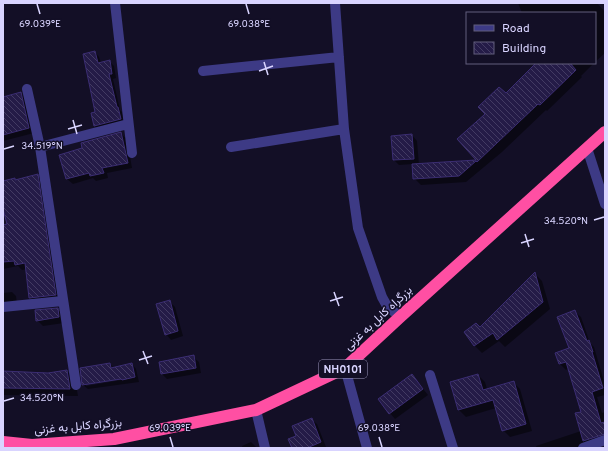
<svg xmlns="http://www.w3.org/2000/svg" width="608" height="451" viewBox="0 0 608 451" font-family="Overpass,Vazirmatn,sans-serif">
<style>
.shadow{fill:#0007;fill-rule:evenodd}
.building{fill:url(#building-back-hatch);stroke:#3b2d73}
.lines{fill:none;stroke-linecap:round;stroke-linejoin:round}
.minor{stroke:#3d3a85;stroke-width:10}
.highway{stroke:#ff4fa3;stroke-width:12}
.ticks{fill:none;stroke:#d9d4ff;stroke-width:1.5}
.labels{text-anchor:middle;stroke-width:3;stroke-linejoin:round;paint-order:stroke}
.shield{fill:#130f26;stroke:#9e99be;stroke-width:1}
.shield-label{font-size:11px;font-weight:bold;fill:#d9d4ff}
.street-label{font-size:12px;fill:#d9d4ff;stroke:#130f26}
.ticks-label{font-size:10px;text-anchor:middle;fill:#d9d4ff;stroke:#130f26;stroke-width:3;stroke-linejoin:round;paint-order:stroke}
</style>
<defs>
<pattern id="building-back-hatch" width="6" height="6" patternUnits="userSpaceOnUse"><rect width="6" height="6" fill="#241b47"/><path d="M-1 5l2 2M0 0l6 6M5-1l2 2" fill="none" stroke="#433b63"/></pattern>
</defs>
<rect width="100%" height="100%" fill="#130f26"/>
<!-- shadow -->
<path class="shadow" d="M518,3h79l8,9v41l-10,9v-49h-73z
M95,52l4,5 2,6 8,-2 5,5 2,12 -3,1 7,31 2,2 3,11 -26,7 -4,-4 2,-14z
M538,63h56l-13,13 1,1 -35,34 -1,-1 -44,42 -36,30 -45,3 -7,-7 -1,-14 -14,1 -5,-5 18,-25 5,6 2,24 59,-4 28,-67z
M21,93l5,6 8,34 -31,8v-43z
M121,134l6,5 5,29 -25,5 1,5 -12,3 -3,-3 -20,6 -6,-5 -7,-23 24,-7z
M37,175l6,6 18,120 -25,2 -6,-6 -3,-28 -5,1 -4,-4 -15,3v-43l5,-1 -5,-20v-23l11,-3 2,2z
M535,274l7,7 8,28 -45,38 -6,-6 -17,12 -7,-7 -10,-14 15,-4z
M12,292l4,4 1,8 -14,3v-14z
M170,302l5,5 8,29 -12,4 -5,-6z
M57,309l6,5 1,9 -21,3 -6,-6z
M575,312l6,5 9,26 4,4 11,38v10l-8,2 5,16 3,-1v29l-24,7h-44l-1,-2 45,-15 2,-19 -14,-44 -3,2 -6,-6 -4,-11 14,-5z
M193,357l6,5 2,11 -34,6 -6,-6z
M110,364l4,4 18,-4 4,5 3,13 -51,7 -5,-4zM126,377l1,2 -41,7v-2z
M67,371l8,8 3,17 -75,-1v-23l45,2z
M412,375l16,20 -33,24 -5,-6z
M478,375l7,7 2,7 26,-7 7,7 12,42 -22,6 -7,-7 -7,-22 -30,9 -7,-7 -8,-28z
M311,419l6,5 9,23 -33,1 4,-12z
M251,442l6,6h-14l-1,-2z"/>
<!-- building -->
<path class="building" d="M95,51l3,12 12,-3 2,14h-3l8,33h1l3,12 -27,7 -3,-13 4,-1 -12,-58z
M536,63h34l6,7 -36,35 -2,-1 -61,58 -1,-1 -17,15 -46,3 -1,-15 64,-4 -19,-21 28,-25 -7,-7 21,-20 7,6z
M21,92l8,36 -26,7v-38z
M121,132l7,31 -26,5 2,5 -14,3 -1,-3 -23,6 -7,-24 23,-7 -1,-5z
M412,134l2,25 -21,1 -2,-24z
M38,174l18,121 -27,3 -4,-35 -10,2 -1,-4 -11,1v-37l4,-1 -4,-15v-28l12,-3v2z
M535,272l8,30 -46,38 -4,-7 -19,13 -10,-14 12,-9 4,4z
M170,300l8,31 -13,4 -9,-31z
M58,308l1,9 -23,4 -1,-11z
M575,310l12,31 2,-1 4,12h-1l11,36 -11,4 9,31 4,-1v12l-22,7 -8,-28 6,-1 -15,-50 -7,2 -4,-11 14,-5 -12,-31z
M194,355l2,13 -35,6 -2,-12z
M110,363l1,5 21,-5 3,14 -13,3 -1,-1 -39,6 -2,-17z
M67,370l3,19 -67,-1v-17l45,2z
M412,374l11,15 -34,25 -11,-15z
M478,374l5,16 31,-9 12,43 -24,7 -9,-31 -35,10 -8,-28z
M312,418l9,24 -14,6h-15l-4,-9 8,-3 -4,-10z"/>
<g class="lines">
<!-- minor -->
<path class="minor" d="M115,3l17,150
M335,3l9,126 14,99 24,69 5,9 13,11
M203,71l136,-14
M27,89l13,58 36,238
M40,147l88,-23
M231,147l113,-18
M587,148l18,56
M3,307l59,-6
M345,368l22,80
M430,375l23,73
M256,410l9,38
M583,448l22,-8"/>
<!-- highway -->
<path class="highway" d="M3,442l29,3 82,-6 142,-29 89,-42 55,-51 205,-185"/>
</g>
<!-- ticks -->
<path class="ticks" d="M37,4l3,10M246,4l3,10M264,62l4,13M259,71l14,-5M73,120l4,14M68,129l14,-4M4,149l10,-3M594,220l10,-3M525,234l4,13M521,243l13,-4M334,292l5,14M330,301l13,-4M143,351l5,13M139,360l13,-4M4,401l10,-3M170,437l3,10M379,437l3,10"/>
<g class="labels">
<!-- shield labels -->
<rect class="shield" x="319" y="360" width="48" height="18" rx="3"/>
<g class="shield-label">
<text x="343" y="373">NH0101</text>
</g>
<!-- street labels -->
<g class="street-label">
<text transform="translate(378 318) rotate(-43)" y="4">بزرگراه کابل به غزنی</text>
<text transform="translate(78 426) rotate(-5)" y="4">بزرگراه کابل به غزنی</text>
</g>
</g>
<g class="ticks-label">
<text x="40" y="27">69.039°E</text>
<text x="249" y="27">69.038°E</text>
<text x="42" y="149">34.519°N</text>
<text x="566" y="224">34.520°N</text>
<text x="42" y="401">34.520°N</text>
<text x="170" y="431">69.039°E</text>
<text x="379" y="431">69.038°E</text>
</g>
<!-- border -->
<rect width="608" height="451" fill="none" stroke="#d9d4ff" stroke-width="8"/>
<!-- legend -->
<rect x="466" y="12" width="130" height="52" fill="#130f26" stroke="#625e7d"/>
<rect x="474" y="25" width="20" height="6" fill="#3d3a85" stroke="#625e7d"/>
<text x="502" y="32" font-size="12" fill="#d9d4ff">Road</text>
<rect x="474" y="42" width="20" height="12" fill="url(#building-back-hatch)" stroke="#625e7d"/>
<text x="502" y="52" font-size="12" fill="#d9d4ff">Building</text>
</svg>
